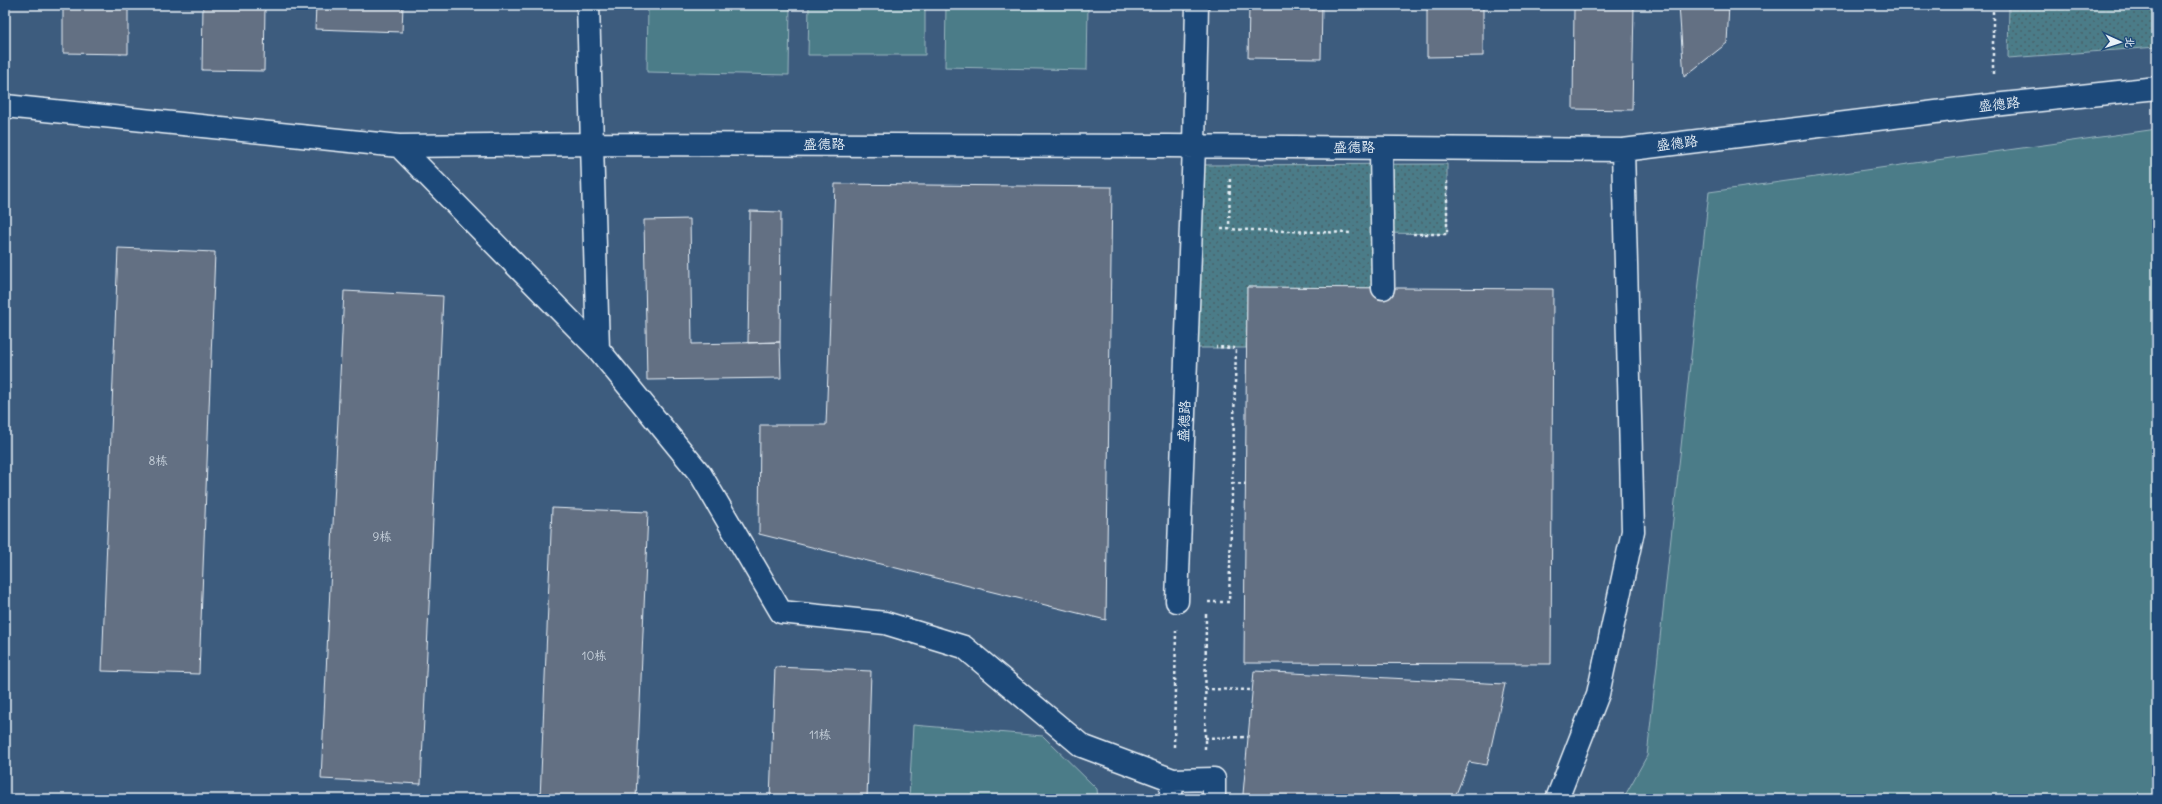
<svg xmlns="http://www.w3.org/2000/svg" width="2162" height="804" viewBox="0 0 2162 804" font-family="Delius,'LXGW WenKai TC',sans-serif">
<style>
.built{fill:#3e5b7e}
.grass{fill:#4b7c88;stroke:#9ab6c0}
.park{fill:url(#park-dots);stroke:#9ab6c0}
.building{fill:#647083;stroke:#e8f1f8}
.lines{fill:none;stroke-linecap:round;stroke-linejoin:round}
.minor-casing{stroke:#e8f1f8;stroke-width:25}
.path{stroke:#e8f1f8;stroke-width:2.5;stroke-dasharray:3 3;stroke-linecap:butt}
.minor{stroke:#1f4a7a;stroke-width:22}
.labels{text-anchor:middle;stroke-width:3;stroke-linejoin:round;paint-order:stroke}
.number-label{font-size:12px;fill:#c7d1db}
.street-label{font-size:14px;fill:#e8f1f8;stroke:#1f4a7a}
</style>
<defs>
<pattern id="park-dots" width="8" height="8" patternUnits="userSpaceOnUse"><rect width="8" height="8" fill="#4b7c88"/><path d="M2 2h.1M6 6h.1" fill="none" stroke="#486269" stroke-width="1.8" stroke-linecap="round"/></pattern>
</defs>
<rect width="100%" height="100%" fill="#2d527c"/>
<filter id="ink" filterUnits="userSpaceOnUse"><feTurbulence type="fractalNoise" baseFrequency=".025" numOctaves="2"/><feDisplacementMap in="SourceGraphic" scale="8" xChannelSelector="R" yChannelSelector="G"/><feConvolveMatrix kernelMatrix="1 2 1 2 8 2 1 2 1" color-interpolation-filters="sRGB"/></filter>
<g filter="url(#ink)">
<!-- built -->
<path class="built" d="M5,5h2152v794h-2152z"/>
<!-- grass -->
<path class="grass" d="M648,5h142l-1,70 -142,-3z
M809,5h116v50h-117z
M946,5h142l-1,65 -142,-3z
M2157,129v670h-534l24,-43 62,-564z
M913,725l130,11 54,53 1,10h-189z"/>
<!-- park -->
<path class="park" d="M2009,5h148v42l-149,11z
M1447,164v70l-65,-1 1,55 -136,-1 -1,61h-54l8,-183z"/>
<!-- building -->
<path class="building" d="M63,5h65v49l-65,-1z
M203,5h62l-1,66 -62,-1z
M316,5h87l-1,27 -87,-3z
M1249,5h73l-1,54 -73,-1z
M1427,5h56v51l-56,1z
M1574,5h60l-2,105 -59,-1z
M1679,5h50l-2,38 -43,34z
M835,184l277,3 -6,433 -347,-86 1,-109h66z
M750,211l31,1 -1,130 -32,1z
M690,219l2,125 88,-2 1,36 -134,2 -3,-160z
M118,248l97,4 -16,422 -97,-3z
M1247,287l306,2 -2,375 -307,-1z
M344,291l99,5 -22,488 -100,-5z
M552,508l96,4 -12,287h-96z
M775,667l96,4 -4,128h-97z
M1254,671l251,13 -18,81 -18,-3 -15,37h-207l-4,-5z"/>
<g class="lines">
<!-- minor casing -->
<g class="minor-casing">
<path id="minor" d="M588,5l4,139 576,2 455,4 370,-45 164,-17
M5,106l394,40 199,203 103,126 80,137 104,11 79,24 118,99 91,34 -3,19
M399,146l193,-2 6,205
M1381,148l2,140
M1177,601l17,-455 3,-141
M1173,780l41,-1v20
M1557,799l41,-105 35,-163 -10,-381"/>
</g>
<!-- path -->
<path class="path" d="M1993,74v-69
M1221,229l131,4
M1229,230l1,-54
M1413,234h34v-55
M1232,483l14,1
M1208,602h21l7,-254 -20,-1
M1205,689l48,1
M1205,738l43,-1
M1174,747l2,-117
M1205,749l1,-135"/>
<!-- minor -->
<use href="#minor" class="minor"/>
</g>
</g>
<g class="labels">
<!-- number labels -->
<g class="number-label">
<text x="158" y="465">8栋</text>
<text x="382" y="541">9栋</text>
<text x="594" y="660">10栋</text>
<text x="820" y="739">11栋</text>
</g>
<!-- street labels -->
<g class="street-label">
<text transform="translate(1999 104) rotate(-6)" y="5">盛德路</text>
<text transform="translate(1677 143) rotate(-7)" y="5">盛德路</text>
<text x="824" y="149">盛德路</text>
<text x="1354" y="152">盛德路</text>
<text transform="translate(1184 421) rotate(-88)" y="5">盛德路</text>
</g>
</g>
<!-- margin -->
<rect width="2162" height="804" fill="none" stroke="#1f4a7a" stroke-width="20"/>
<rect x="10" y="10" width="2142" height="784" fill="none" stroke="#e8f1f8" stroke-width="1.5" filter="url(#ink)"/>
<!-- north arrow -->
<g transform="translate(2120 42) rotate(93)" stroke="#1f4a7a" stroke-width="3" paint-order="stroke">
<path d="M0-3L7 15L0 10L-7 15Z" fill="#e8f1f8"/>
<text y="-6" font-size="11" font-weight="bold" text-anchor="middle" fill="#e8f1f8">北</text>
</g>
</svg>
